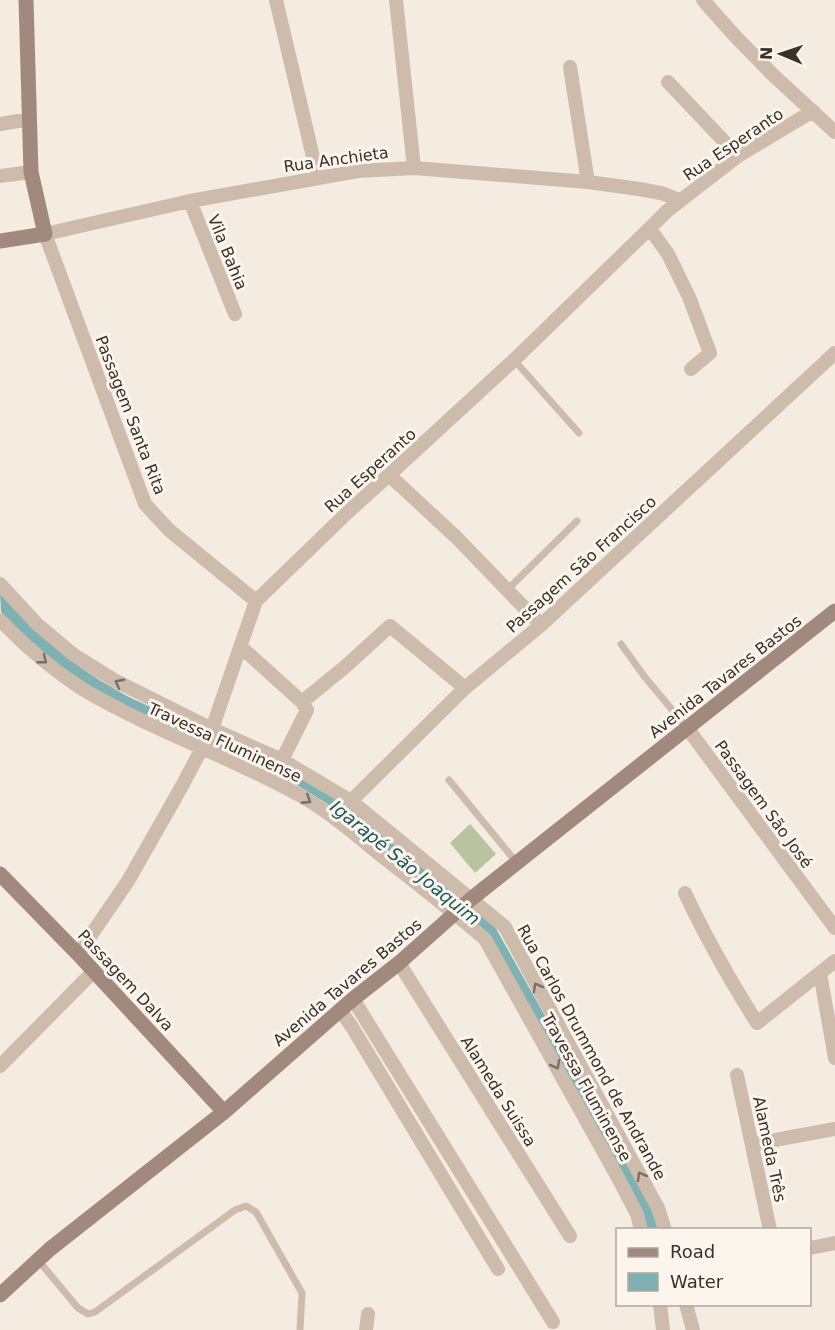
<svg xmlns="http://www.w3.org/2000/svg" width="835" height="1330" viewBox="0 0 835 1330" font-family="'DejaVu Sans',sans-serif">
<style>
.green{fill:#b8c4a0}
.water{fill:#7fb0b2}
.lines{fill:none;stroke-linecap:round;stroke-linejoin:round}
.lane{stroke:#cdbbac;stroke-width:7}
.street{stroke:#cdbbac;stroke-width:14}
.secondary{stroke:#a18a7d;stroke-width:15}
.oneway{stroke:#7d6f65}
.labels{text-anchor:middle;stroke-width:6;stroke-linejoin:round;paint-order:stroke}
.street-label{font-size:16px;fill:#3b302b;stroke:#fbf5ee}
.water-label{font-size:18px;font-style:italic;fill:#1f5a5e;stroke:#fbf5ee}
</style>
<rect width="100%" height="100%" fill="#f4ebe1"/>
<!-- green -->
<path class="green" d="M470,824l26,30 -21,19 -25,-30z"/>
<!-- water -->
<path class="water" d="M0,594l34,36 46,37 21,14 26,15 47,22 100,44 72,40 148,123 164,292 3,12h-15l-160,-297 -67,-58 -93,-71 -26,-16 -27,-14 -118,-52 -65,-35 -34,-23 -34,-30 -21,-21z"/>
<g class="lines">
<!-- lane -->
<path class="lane" d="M514,360l65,73
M507,590l70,-69
M621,644l23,32 44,53
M449,780l68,83
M38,1260l40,48 10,6 7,-2 140,-102 11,-4 10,6 46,81 -2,37"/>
<!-- street -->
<path class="street" d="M276,0l42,178
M396,0l18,168
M703,0l31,35 38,39 63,58
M570,67l18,115
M668,82l70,74
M0,124l18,-3h10
M0,176l31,-4
M190,201l45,113
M650,229l18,25 21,43 21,56 -19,16
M389,475l67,62 85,88
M0,584l37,40 37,31 40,25 98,49 70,31 69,41 154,126 153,281 7,22
M256,601l-87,-71 -24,-26 -100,-270 145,-33 168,-30 56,-3 174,14 51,7 22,4 19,7
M0,620c25,26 54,51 84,70 70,41 147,67 217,106 28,16 53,37 77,57 36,28 72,56 107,86l131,235 21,40 4,16
M241,647l61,55 5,8 -25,50
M302,702l44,-36 44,-40 75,62
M688,729l147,199
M351,801l114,-113 76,-63 294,-272
M685,893c21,45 45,87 72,130l78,-62
M78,954l50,-73 54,-95 30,-57 44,-128 93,-90 40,-36 125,-115 138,-134 15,-15 71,-55 75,-45
M399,963l171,273
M820,973l15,85
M353,999l200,323
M340,1010l12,17 146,242
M0,1066l93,-94
M737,1075l33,155
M753,1144l82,-15
M810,1248l25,-5
M660,1304l3,26
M686,1304l7,26
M366,1330l2,-16"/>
<!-- secondary -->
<path class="secondary" d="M0,241l45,-7 -14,-62 -5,-172
M0,874l78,80 146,158
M0,1295l50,-46 174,-137 129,-113 46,-36 72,-64 364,-288"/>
</g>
<!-- one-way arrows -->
<defs><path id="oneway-chevron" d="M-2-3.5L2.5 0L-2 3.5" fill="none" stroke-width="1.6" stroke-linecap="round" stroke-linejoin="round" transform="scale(1.5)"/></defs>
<g class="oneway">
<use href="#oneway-chevron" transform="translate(43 660) rotate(38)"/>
<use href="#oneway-chevron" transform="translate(119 683) rotate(-152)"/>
<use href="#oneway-chevron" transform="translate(307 800) rotate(33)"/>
<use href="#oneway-chevron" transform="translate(537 987) rotate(-119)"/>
<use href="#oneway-chevron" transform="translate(556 1065) rotate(61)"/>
<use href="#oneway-chevron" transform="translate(641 1176) rotate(-119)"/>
</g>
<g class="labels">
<!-- street labels -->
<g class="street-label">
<text transform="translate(733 144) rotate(-34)" y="6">Rua Esperanto</text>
<text transform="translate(336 159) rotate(-8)" y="6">Rua Anchieta</text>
<text transform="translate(228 252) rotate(68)" y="6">Vila Bahia</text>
<text transform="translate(131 415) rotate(69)" y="6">Passagem Santa Rita</text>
<text transform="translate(370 470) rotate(-42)" y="6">Rua Esperanto</text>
<text transform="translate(581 564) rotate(-42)" y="6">Passagem São Francisco</text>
<text transform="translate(725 676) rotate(-38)" y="6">Avenida Tavares Bastos</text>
<text transform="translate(225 742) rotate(25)" y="6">Travessa Fluminense</text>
<text transform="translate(764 804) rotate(54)" y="6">Passagem São José</text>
<text transform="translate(126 980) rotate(47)" y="6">Passagem Dalva</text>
<text transform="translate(347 982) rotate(-40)" y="6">Avenida Tavares Bastos</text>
<text transform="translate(592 1052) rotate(61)" y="6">Rua Carlos Drummond de Andrande</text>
<text transform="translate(587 1087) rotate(61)" y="6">Travessa Fluminense</text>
<text transform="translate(499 1091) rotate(58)" y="6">Alameda Suissa</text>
<text transform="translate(770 1149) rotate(78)" y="6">Alameda Três</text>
</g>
<!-- water labels -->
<g class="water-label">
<text transform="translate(405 863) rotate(39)" y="6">Igarapé São Joaquim</text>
</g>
</g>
<!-- legend -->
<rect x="616" y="1228" width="195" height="78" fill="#fbf5ee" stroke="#aea6a0" stroke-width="1.5"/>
<rect x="628" y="1248" width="30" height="9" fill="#a18a7d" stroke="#aea6a0" stroke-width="1.5"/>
<text x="670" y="1258" font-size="18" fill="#3b302b">Road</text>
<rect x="628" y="1273" width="30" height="18" fill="#7fb0b2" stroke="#aea6a0" stroke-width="1.5"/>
<text x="670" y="1288" font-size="18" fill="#3b302b">Water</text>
<!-- north arrow -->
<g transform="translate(781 54) rotate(272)" stroke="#fbf5ee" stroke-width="4.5" paint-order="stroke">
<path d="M0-4.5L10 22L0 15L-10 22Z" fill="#3b302b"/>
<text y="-9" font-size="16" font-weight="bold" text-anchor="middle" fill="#3b302b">N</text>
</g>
</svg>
